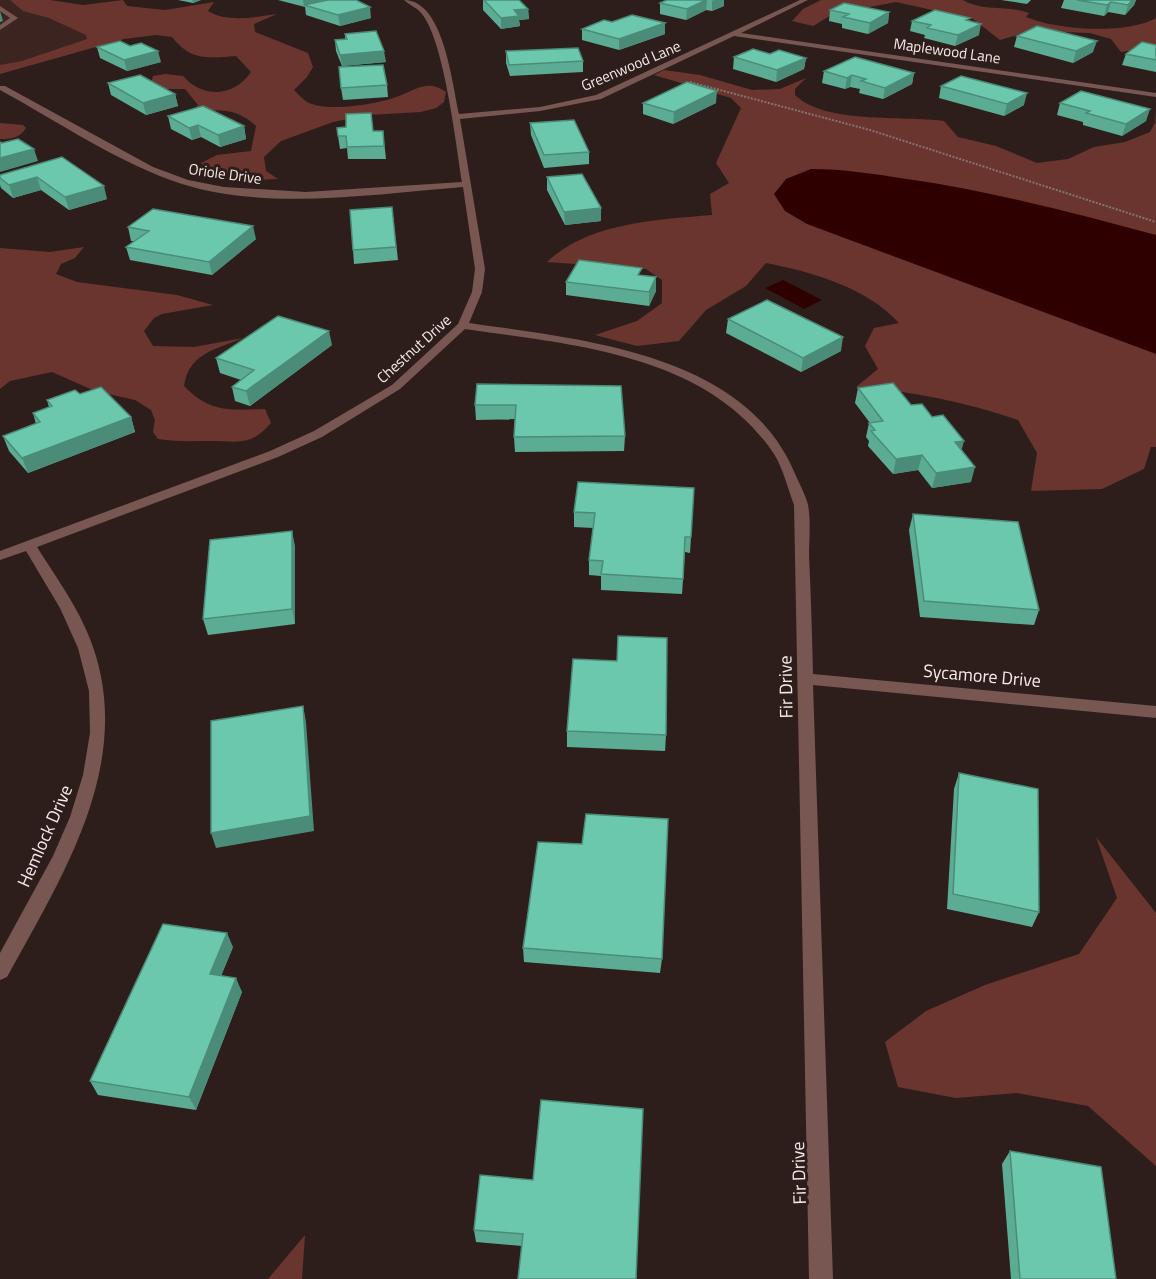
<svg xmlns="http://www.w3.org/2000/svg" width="1156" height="1279" viewBox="0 0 1156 1279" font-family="'Titillium Web',sans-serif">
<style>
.built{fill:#3c2521}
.green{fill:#6a352e}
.water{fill:#2f0000}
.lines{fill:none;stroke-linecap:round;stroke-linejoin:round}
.path{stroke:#837573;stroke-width:2;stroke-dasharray:2 1.5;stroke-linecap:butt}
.service{fill:#785752;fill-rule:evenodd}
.minor{fill:#785752;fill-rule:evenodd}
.wall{fill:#5cac94}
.shaded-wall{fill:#4b8c78}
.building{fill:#6bc8ac;stroke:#4b8c78;stroke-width:1.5}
.labels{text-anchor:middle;stroke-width:6;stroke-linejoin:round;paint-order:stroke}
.far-street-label{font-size:15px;fill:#f6ebe9;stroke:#2e1e1b}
.street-label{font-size:18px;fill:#f6ebe9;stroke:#2e1e1b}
</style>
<rect width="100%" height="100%" fill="#2e1e1b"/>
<!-- built -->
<path class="built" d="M0,0h27l97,39 -124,35z"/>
<!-- green -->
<path class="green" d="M10,0h40l33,5 40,-5 4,6 38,4 49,-8 -6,9c19,12 47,6 69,3l-23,10 1,8 53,21 5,14 -6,10 -13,13c4,4 9,9 13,12 20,11 72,2 92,-6 18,-7 29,-17 47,-4l-2,10 -8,6 -15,4 -53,3 -35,7 -52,19 -17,16 2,14 12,8c-25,1 -60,6 -77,-16l16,-8 34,-4 5,-25c-20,-19 -40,-17 -65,-13l7,-8 -13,-16h-25l-9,-6 2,-7 12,-2 18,2c20,23 51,21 68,-4l-15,-16c-29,2 -45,5 -64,-19l-16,-2 -32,4 -124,35v-9l22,-4 65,-22 -1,-4 -37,-17 -26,-7z
M821,0h142c20,12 45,5 66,13l-3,4c31,13 100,18 130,1v29l-35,5 -10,-13 -21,-6 -59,-2 -31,9 -27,-21 -77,-17 -63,12 -20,12 -21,-5 11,-12z
M664,70l36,5 52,15 28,-1 26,-11 -11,11v6c31,30 108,20 149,26l14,16 38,9 41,17 31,-4 26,-12 31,-5 25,-10 5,-9 1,-14v338h-5l-7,22 -42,20 -71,2 6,-38 -19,-33c-53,-18 -106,-29 -162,-33l22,-18 -13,-23 9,-18 25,-5c-33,-36 -87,-51 -133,-60l-20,23 -40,24 -27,31 -42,5 -42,-11 42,-14 25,-18v-23l-16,-11 -99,-7c42,-40 110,-42 165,-47l-2,-21 19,-11 -13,-20 25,-55 -10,-10 -77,-23z
M0,123l23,2 3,3c-6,10 -15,11 -26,11z
M84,247l-9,11 -14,6 -5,10 21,8 100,13 36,10 -51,9 -8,4 -10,13 9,15 41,1 49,-9c-28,12 -54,15 -59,48 26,27 46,24 81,23l6,14c-21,24 -32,18 -60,18 -19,0 -35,1 -53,-2l-5,-7 2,-12 -4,-10 -16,-10 -40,-9 -43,-19 -42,9 -10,8v-141l50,4z
M1096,837l60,76v253l-68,-60 -71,-13 -61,5 -58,-11 -13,-45 41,-31 59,-26 94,-31 38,-56z
M305,1235l-3,44h-34z"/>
<!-- water -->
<path class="water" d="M811,169c32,0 64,5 96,10 84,12 167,34 249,56v119l-349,-130 -22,-13 -11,-17 12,-15z
M783,280l39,20 -18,9 -39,-21z"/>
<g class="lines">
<!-- path -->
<path class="path" d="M690,82l180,48 286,92"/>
<!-- service -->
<path class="service" d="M0,6l18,12 -18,12v-5l10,-7 -10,-7z"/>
<!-- minor -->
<path class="minor" d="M404,0c40,0 48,84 55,114l81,-7 56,-12 204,-95h8l-67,33 415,60v4l-422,-61 -133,63 -61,12 -80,8 25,150 -3,23 -13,31c114,17 278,30 327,153 4,9 10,20 12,29 3,16 1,35 1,51 2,39 3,79 4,118l343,32v12l-343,-33 20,594h-24l-15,-774c-6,-16 -11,-37 -20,-51 -67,-100 -200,-109 -309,-125l-65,60 -78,48 -44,20 -241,90c20,32 44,64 56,100 41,118 -31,230 -86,330l-7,3v-27l53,-97 17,-39 13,-42 7,-42 -1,-42 -11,-43 -18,-40 -34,-57 -26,9v-9l270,-100 44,-20 78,-46 66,-61 14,-32 3,-23 -12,-82c-89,7 -195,24 -281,-3 -62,-20 -125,-63 -182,-94v-4h5l148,81 35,13 36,7 82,5 156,-10c-6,-38 -18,-141 -40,-168 -4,-6 -13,-9 -18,-14z"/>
</g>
<!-- wall -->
<path class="wall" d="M178,0h23l-8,3z
M278,0h47l-3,1 49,17 -31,8 -34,-11 -1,-8z
M483,0h36l9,9 1,10 -10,1 1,6 -19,3 -18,-19z
M667,0h57v6l-12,5 -6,-1 -20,10 -26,-6v-11z
M1001,0h30l-4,4z
M1064,0h72l-2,5 -9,10 -17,-3 -4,4 -43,-8z
M830,10l59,2 -1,11 -20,11 -26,-6v-4l-13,-3z
M912,21h58l9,14 -24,11 -31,-8 1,-3 -15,-4z
M582,29l83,5 -46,16 -37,-10z
M345,34l41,28 -44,4 -6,-15 -1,-11 10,-1z
M1017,36l76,16 -20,11 -59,-16z
M1156,45v27l-34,-7 4,-11z
M97,47l64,15 -34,9 -27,-13z
M506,51l77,10v11l-73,4 -4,-13z
M770,54l36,4 -2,11 -28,13 -43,-13 1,-12z
M824,71l90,2 -2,11 -29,15 -24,-6 1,-4 -10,-2 -5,2 -23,-6z
M108,83l67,11 3,12 -32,9 -35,-20z
M387,85l1,12 -45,3 -2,-12z
M941,86l83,19 -20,11 -65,-18z
M643,103h73l-43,21 -30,-10z
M1060,103l86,18 -24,15 -39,-11v-3l-26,-7z
M168,116l76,10 2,13 -26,8 -19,-10 -9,3 -21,-11z
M530,123l59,29v12l-45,4 -13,-33z
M373,131h10l3,28h-38l-1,-11 -7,1 -2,-13z
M62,157l45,42 -38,11 -28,-20 -28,8 -12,-10 -1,-3v-10z
M547,177l54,31v13l-36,4 -18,-35z
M392,207l6,53 -44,4 -1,-14z
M128,227l128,12 -44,36 -82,-15 -4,-13 8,-6h-3z
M641,275l15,2v14l-7,15 -83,-11v-13z
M728,319l113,32 -40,21 -75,-39z
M332,345l-82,61 -15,-5 -3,-14 9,-7 -21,-7 -4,-15z
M477,384l148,52 -1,15 -109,1 -1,-15 1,-18 -39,1 -1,-15z
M858,388l53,17 21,12 29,33 10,32 -39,6 -14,-18 -25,4 -25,-28 1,-5 -3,-4 3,-14h1l-15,-20z
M80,394l51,23 4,15 -107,41 -19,-22 -6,-15 33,-12 -3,-11 16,-6 -2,-7z
M578,482l113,55 -1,16 -5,-1 -3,42 -81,-4v-14l-12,-1v-15l4,-32 -19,-1v-15z
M913,514l126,96 -5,15 -114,-8 -11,-87z
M295,546v78l-87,11 -5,-16z
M567,731l99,4 -1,16 -98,-4z
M959,773l80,139 -7,15 -85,-18 7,-120z
M233,947l-12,29 21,16 -46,118 -98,-15 -8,-14z
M523,948l139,11 -2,14 -136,-11z
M643,1109l-121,137 -46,-4 -2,-12 59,-50z
M1010,1151l106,128h-105l-9,-115z"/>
<!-- shaded-wall -->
<path class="shaded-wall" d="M192,0h9l-8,3z
M303,0h22l-17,6 -4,-1v2z
M707,0l-1,10 -20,10 1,-11z
M714,0h10v6l-12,5v-10z
M1132,0h4l-2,5 -9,10 3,-10z
M1111,2l-3,10 -4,4 3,-11z
M370,7l1,11 -31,8 -2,-11z
M528,9l1,10 -10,1 1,6 -19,3v-11l13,-8z
M0,11l3,10 -3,1z
M889,12l-1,11 -20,11 2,-11z
M665,23v11l-46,16v-11z
M981,24l-2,11 -24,11 3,-11z
M1097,41l-4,11 -20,11 3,-12z
M158,51l3,11 -34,9 -3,-11z
M384,51l2,11 -44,4 -2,-11z
M806,58l-2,11 -28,13 1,-12z
M914,73l-2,11 -29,15 2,-11z
M852,75l-2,12 -5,2 2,-11z
M717,91l-1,12 -43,21 1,-12z
M1027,93l-3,12 -20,11 3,-12z
M175,94l3,12 -32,9 -3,-12z
M1150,109l-4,12 -24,15 4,-12z
M198,125l3,12 -9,3 -3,-12z
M244,126l2,13 -26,8 -2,-12z
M34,149l4,12 -38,11v-14z
M37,177l4,13 -28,8 -4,-13z
M104,186l3,13 -38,11 -4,-13z
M601,208v13l-36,4 -1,-13z
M253,226l3,13 -44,36 -3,-13z
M656,277v14l-7,15v-14z
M329,331l3,14 -82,61 -4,-15z
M843,337l-2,14 -40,21 2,-14z
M131,417l4,15 -107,41 -6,-15z
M964,441l-4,15 -5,-14z
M922,455l-4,15 -25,4 3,-15z
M975,467l-4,15 -39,6 4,-15z
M292,531l3,15v78l-3,-15z
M303,706l3,16 8,109 -98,17 -5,-15z
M227,933l6,14 -17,41 -6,-14z
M236,978l6,14 -46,118 -7,-13z"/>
<!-- building -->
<path class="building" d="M328,0h28l14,7 -32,8 -34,-10z
M484,0h35l9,9 -14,1 5,6 -18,2z
M667,0h39l-19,9 -27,-6z
M1077,0h55l-4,5 -17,-3 -4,3z
M844,3l45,9 -19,11 -27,-6 6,-3 -19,-4z
M935,10l35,8 -4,2 15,4 -23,11 -31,-7 4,-3 -19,-4z
M632,15l33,8 -46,16 -37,-10 22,-9 8,2z
M1037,26l60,15 -21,10 -59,-15z
M376,31l8,20 -44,4 -5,-15 12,-1 -2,-5z
M120,41l10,5 11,-3 17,8 -34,9 -27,-13z
M1142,42l14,3v15l-30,-6z
M578,48l5,13 -74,4 -3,-14z
M753,49l17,5 9,-4 27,8 -29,12 -43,-13z
M855,57l59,16 -29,15 -24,-7 5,-2 -14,-4 -5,3 -23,-7z
M383,65l4,20 -46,3 -2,-21z
M140,75l35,19 -32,9 -35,-20z
M961,76l66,17 -20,11 -66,-18z
M687,82l30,9 -43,21 -31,-9z
M1081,91l69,18 -24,15 -40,-11 4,-2 -30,-8z
M203,106l41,20 -26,9 -20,-10 -9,3 -21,-12z
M371,113l2,18h10l1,15 -37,1 -1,-11h-8l-1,-8 9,-1v-13z
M574,120l15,32 -45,3 -14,-32z
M18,139l16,10 -34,9v-16l2,1z
M62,157l42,29 -39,11 -28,-20 -28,8 -9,-7v-3z
M582,174l19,34 -37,4 -17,-35z
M392,207l4,40 -43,3 -3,-40z
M153,209l100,17 -44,36 -83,-15 23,-16 -21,-4z
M579,260l63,8 -4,7 18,2 -7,15 -83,-10z
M767,300l76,37 -40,21 -75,-39z
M278,316l51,15 -83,60 -14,-4 22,-17 -38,-12z
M893,383l18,22 11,-1 10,13 11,-2 21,26 -9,1 20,25 -39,6 -14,-18 -26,4 -25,-28 4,-1 -6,-7 14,-2 -25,-33z
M477,384l144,2 4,50 -111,1 2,-32h-41z
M101,387l30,30 -109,41 -19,-22 37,-14 -7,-9 19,-7 -5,-6 28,-10 5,4z
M578,482l116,6 -3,49h-6l-2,42 -82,-5 2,-13 -14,-1 6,-47 -21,-1z
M913,514l105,8 21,88 -115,-9z
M292,531v78l-89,10 7,-79z
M618,636l49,2 -1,97 -99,-4 6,-72 44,2z
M303,706l7,110 -99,17v-112z
M959,773l79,16 1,123 -86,-18z
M586,814l82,5 -6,140 -139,-11 15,-106 44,2z
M163,924l64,9 -17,41 26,4 -47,119 -99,-16z
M541,1100l102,9 -7,170h-118l5,-45 -49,-4 6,-55 53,5z
M1010,1151l91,16 15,112h-96z"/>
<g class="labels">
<!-- far-street labels -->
<g class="far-street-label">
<text transform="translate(947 51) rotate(8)" y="5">Maplewood Lane</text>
<text transform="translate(631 66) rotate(-23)" y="5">Greenwood Lane</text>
<text transform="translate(225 174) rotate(8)" y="5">Oriole Drive</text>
<text transform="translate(414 349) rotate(-42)" y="5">Chestnut Drive</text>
</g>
<!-- street labels -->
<g class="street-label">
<text transform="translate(982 676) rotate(5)" y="6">Sycamore Drive</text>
<text transform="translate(786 687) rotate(-91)" y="6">Fir Drive</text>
<text transform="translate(45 836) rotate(-66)" y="6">Hemlock Drive</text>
<text transform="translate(799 1173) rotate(-92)" y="6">Fir Drive</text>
</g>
</g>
</svg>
